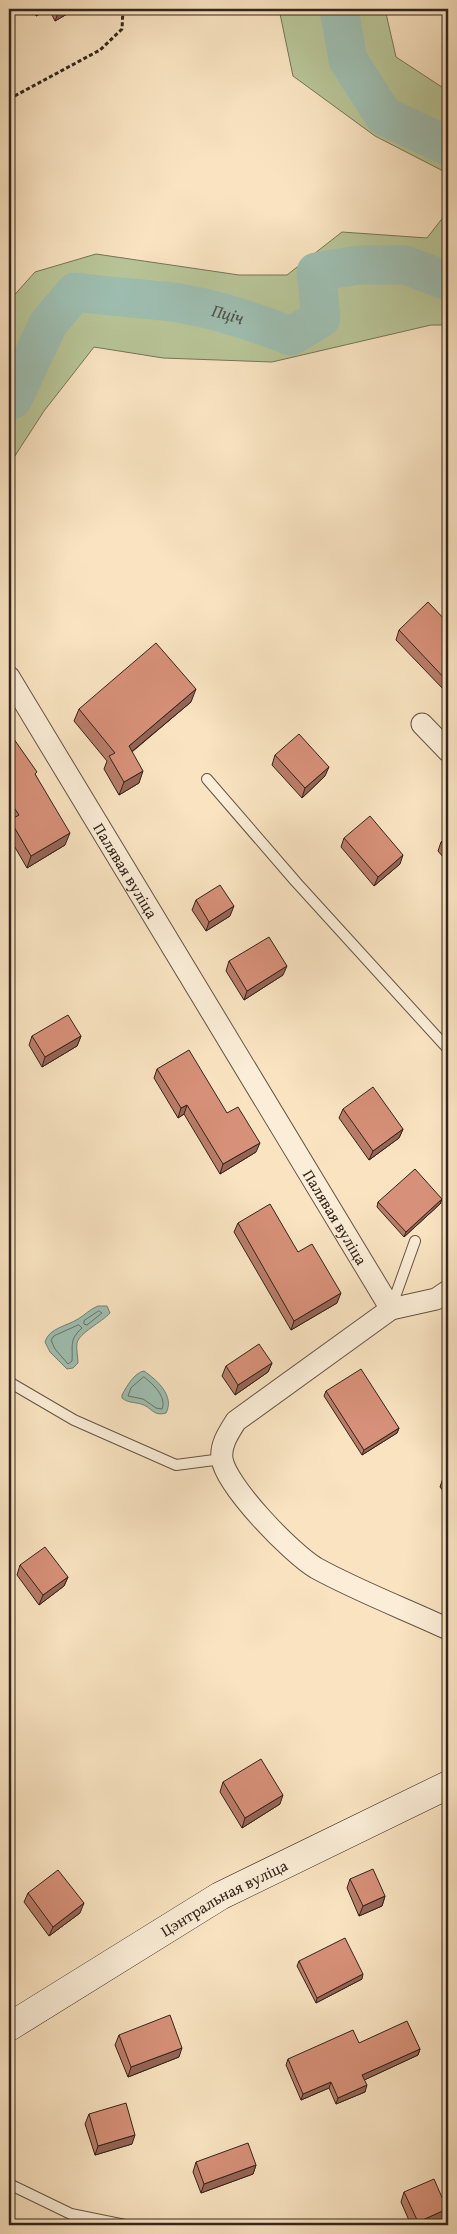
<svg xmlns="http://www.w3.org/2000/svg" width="457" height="2234" viewBox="0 0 457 2234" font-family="'Gentium Book Plus',serif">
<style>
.green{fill:#b8c598;stroke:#75745a}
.water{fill:#9ebeb1;stroke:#738075}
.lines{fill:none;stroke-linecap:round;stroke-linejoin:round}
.shore{stroke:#687166;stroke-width:1}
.river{stroke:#9ebeb1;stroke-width:39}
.lane-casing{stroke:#645445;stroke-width:12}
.street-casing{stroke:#645445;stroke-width:23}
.secondary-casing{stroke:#32241c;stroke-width:29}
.path{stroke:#32241c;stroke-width:3;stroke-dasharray:4 2.5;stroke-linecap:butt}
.lane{stroke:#fbedd7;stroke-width:10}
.street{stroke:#fbedd7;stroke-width:21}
.secondary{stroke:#fbedd7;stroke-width:28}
.wall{fill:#b97c68;stroke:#32241c}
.shaded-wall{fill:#966555;stroke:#32241c}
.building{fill:#d79079;stroke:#32241c}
.labels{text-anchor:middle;stroke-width:5;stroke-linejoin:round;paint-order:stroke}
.street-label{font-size:16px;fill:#32241c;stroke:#fbedd7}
.water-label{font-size:18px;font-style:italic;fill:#525249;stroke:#fbedd7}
</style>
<rect width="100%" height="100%" fill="#f9e3c1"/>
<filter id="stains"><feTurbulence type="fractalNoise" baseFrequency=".004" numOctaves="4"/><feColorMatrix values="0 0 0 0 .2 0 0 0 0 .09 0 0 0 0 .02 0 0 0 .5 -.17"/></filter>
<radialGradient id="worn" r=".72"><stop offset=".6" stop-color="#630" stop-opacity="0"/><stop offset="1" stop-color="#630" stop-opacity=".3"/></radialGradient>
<!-- green -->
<path class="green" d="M279,9h106l11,48 52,34v96l-3,-15 -70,-36 -82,-60z
M448,211v114h-17l-159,37 -109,-4 -69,-11 -50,64 -35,54v-164l26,-29 61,-18 143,21h48l55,-43 85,6z"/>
<!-- water -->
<path class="water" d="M98,1306h9l3,7c-8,9 -31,20 -33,30 -1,6 1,14 1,20l-5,5 -6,1 -17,-17 -5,-10c4,-14 22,-16 33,-23 7,-4 12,-10 20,-13z
M144,1371c13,9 31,25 22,42 -13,4 -14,-6 -25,-9 -7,-2 -13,-1 -19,-6v-3c5,-9 12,-22 22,-24z"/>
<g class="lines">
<!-- shore -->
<path class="shore" d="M99,1311l3,2 -15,12 -3,-1v-3z
M79,1325l3,3c-13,12 -9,16 -10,33l-4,3 -13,-15 -4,-9 3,-4z
M144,1377c9,7 23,20 18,32l-6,-1 -13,-9 -15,-3 3,-8z"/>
<!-- river -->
<g class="river">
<path d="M339,9l9,51 36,56 64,30"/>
<path id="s1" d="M9,401l4,-2 35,-75 27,-32c30,4 59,6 89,9 44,5 86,19 127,35l30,-18 -5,-46 42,-7h47l43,16"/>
</g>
<!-- lane casing -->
<g class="lane-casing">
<path id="lane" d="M207,779l89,103 152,167
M391,1308l24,-67
M9,1382l65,38 102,45 46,-6
M9,2184l62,30 54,11"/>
</g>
<!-- street casing -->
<g class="street-casing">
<g id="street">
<path id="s2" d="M9,677l382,632 -155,112c-7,11 -16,24 -14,38 4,27 70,95 94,109 42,23 89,41 132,61"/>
<path d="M422,724l26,27"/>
<path d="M391,1309l45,-10 12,-8"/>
</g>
</g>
<!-- secondary casing -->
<g class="secondary-casing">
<g id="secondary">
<path id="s3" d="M9,2027l211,-131 228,-111"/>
</g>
</g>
<!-- path -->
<path class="path" d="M9,99l91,-49 22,-21 1,-20"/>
<!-- lane -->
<use href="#lane" class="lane"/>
<!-- street -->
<use href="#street" class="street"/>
<!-- secondary -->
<use href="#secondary" class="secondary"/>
</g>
<!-- wall -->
<path class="wall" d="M33,9h42l-1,1 -19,11 -6,-12 -13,7z
M448,623v65l-3,3 -49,-51 3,-10z
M191,702l-59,50 7,31 -20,12 -15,-26 3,-8 -33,-40 5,-12z
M9,732l27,44 29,69 -38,23 -18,-31v-13l1,-4 -1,-2z
M275,755l50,21 -23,22 -30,-33z
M448,836v27l-10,-12 3,-9z
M344,838l56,26 -26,22 -33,-39z
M196,900l34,16 -24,15 -14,-21z
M229,961l54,14 -39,25 -18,-29z
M32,1036h49l-4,10 -35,21 -13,-22z
M157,1069l70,44 29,39 -36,22 -36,-60 -6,4 -24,-40z
M343,1109l60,20 -4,9 -30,22 -30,-42z
M442,1199l-2,5 -36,33 -27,-30 1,-5z
M238,1223l60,29 39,51 -46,27 -57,-98z
M272,1363l-4,9 -33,23 -13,-19 4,-10z
M326,1391l73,37 -2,5 -35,22 -38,-59z
M448,1473v24l-8,-10 3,-9z
M20,1565l48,12 -4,9 -25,19 -22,-30z
M223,1782l57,22 -38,24 -22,-36z
M350,1879l35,17 -3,10 -23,10 -12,-28z
M28,1893l52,20 -31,23 -25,-34z
M299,1961l63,18 -46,24 -19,-37z
M119,2035l60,22 -51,20 -13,-32z
M420,2049l-2,6 -54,25 1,12 -29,12 -7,-16 -28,12 -15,-35 2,-6z
M89,2114l43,30 -37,11 -10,-31z
M196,2162l60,3 -3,9 -52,19 -8,-21z
M404,2192l40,26 -15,7h-18l-10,-23z"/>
<!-- shaded-wall -->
<path class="shaded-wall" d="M39,9h10l-13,7z
M64,9h11l-1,1 -19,11 4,-10z
M448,682v6l-3,3z
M196,689l-5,13 -67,56 5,-12z
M329,767l-4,9 -23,22 3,-10z
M143,771l-4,12 -20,12 5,-13z
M70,833l-5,12 -38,23 4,-12z
M403,855l-3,9 -26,22 4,-9z
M234,906l-4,10 -24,15 3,-9z
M287,966l-4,9 -39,25 3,-9z
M81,1036l-4,10 -35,21 3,-10z
M187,1105l-3,9 -6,4 3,-10z
M403,1129l-4,9 -30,22 4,-9z
M260,1143l-4,9 -36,22 3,-10z
M442,1199l-2,5 -36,33 2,-5z
M341,1293l-4,10 -46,27 3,-9z
M272,1363l-4,9 -33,23 3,-10z
M399,1428l-2,5 -35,22 2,-5z
M68,1577l-4,9 -25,19 4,-10z
M283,1795l-3,9 -38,24 3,-10z
M385,1896l-3,10 -23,10 4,-10z
M84,1903l-4,10 -31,23 4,-9z
M363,1974l-1,5 -46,24 1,-5z
M182,2048l-3,9 -51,20 3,-10z
M420,2049l-2,6 -58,27 2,-7z
M331,2082l-2,6 -28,12 2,-6z
M367,2085l-2,7 -29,12 2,-6z
M135,2135l-3,9 -37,11 3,-9z
M256,2165l-3,9 -52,19 3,-9z
M447,2209l-3,9 -15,7h-12l1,-3z"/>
<!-- building -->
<path class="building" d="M57,9h7l-5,2z
M428,602l20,21v59l-49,-52z
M156,643l40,46 -67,57 14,25 -19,11 -15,-26 6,-3 -36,-44z
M9,732l28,40 -2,2 35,59 -39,23 -21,-36 9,-5 -10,-15z
M299,734l30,33 -24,21 -30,-33z
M370,816l33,39 -25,22 -34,-39z
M448,836v14l-7,-8z
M220,885l14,21 -25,16 -13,-22z
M269,937l18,29 -40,25 -18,-30z
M68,1015l13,21 -36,21 -13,-21z
M189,1050l38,63 11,-6 22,36 -37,21 -36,-59 -6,3 -24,-39z
M373,1087l30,42 -30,22 -30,-42z
M415,1169l27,30 -36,33 -28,-30z
M270,1204l28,48 14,-8 29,49 -47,28 -56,-98z
M259,1344l13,19 -34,22 -12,-19z
M361,1369l38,59 -35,22 -38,-59z
M448,1473v11l-5,-6z
M45,1547l23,30 -25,18 -23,-30z
M261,1759l22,36 -38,23 -22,-36z
M373,1869l12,27 -22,10 -13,-27z
M58,1870l26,33 -31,24 -25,-34z
M345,1938l18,36 -46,24 -18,-37z
M170,2015l12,33 -51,19 -12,-32z
M407,2021l13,28 -58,26 5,10 -29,13 -7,-16 -28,12 -15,-35 65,-29 6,13z
M126,2103l9,32 -37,11 -9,-32z
M248,2143l8,22 -52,19 -8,-22z
M434,2179l13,30 -29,13 -14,-30z"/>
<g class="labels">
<!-- street labels -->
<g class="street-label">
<text dy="6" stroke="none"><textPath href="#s2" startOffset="226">Палявая вуліца</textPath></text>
<text dy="6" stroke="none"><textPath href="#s2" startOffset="631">Палявая вуліца</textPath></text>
<text dy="6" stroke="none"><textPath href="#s3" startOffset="251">Цэнтральная вуліца</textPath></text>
</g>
<!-- water labels -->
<g class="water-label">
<text dy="6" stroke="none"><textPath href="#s1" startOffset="284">Пціч</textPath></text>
</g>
</g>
<!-- margin -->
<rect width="457" height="2234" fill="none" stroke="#f9e3c1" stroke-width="30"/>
<rect x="10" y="10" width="437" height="2214" fill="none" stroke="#32241c" stroke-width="2.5"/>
<rect x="15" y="15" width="427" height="2204" fill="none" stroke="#32241c"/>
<rect width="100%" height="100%" filter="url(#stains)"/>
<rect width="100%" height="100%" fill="url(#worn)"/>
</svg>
